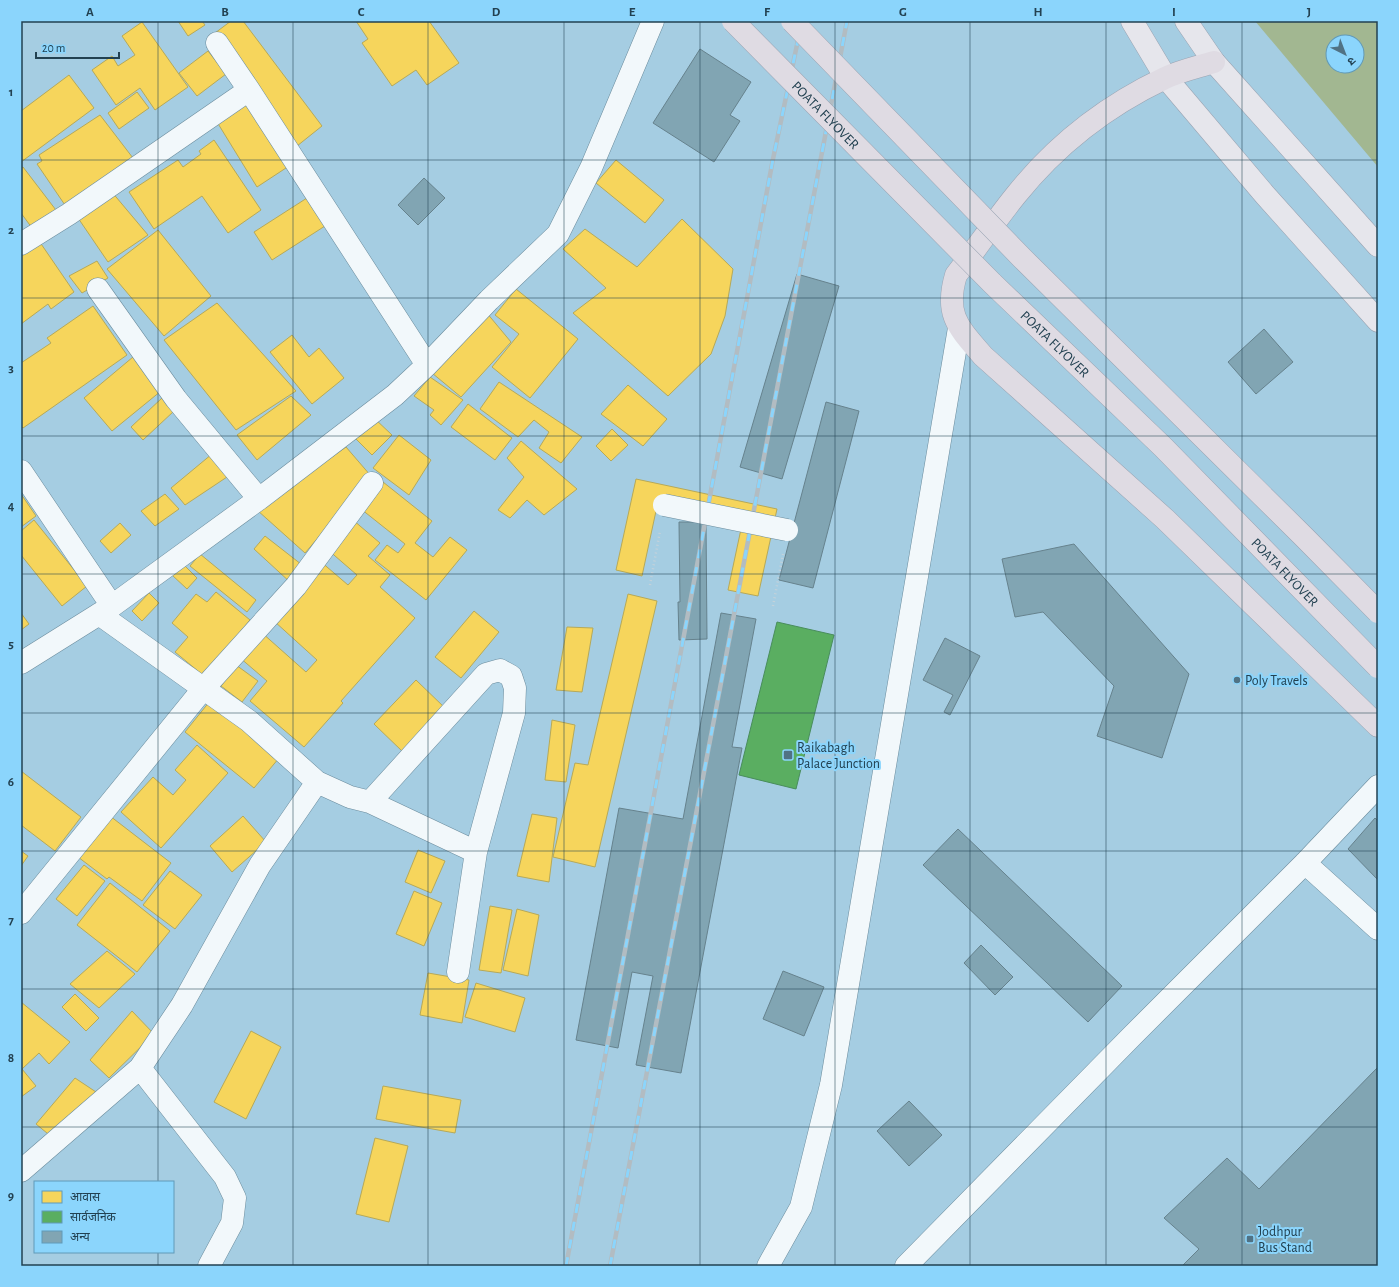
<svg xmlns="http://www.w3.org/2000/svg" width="1399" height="1287" viewBox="0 0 1399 1287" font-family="'Alegreya Sans','Noto Sans Devanagari',sans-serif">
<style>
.green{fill:#a2b791;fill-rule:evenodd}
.homes{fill:#f6d55c;stroke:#b6a959}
.public{fill:#5aae61;stroke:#498d5c}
.building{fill:#81a5b3;stroke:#66828d}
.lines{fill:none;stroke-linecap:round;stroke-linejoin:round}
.minor-casing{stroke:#6b8c9d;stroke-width:23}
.major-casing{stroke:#9aa4b3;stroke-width:23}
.highway-casing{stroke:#9aa4b3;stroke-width:23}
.path{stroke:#c5d2da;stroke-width:2.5;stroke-dasharray:1 3;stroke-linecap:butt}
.minor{stroke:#f2f8fb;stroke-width:22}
.major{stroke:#e6e6ec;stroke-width:22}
.highway{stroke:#dfdbe3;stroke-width:22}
.rail-casing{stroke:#b2bcc2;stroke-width:4.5}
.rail{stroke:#8bd5fc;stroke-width:3;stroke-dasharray:9;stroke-linecap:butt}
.minor-bridge-casing{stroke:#6b8c9d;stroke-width:23;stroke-linecap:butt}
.highway-bridge-casing{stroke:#9aa4b3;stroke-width:23;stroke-linecap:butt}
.minor-bridge{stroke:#f2f8fb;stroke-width:22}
.highway-bridge{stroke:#dfdbe3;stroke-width:22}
.grid{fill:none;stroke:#224151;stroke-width:1;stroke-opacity:0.55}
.poi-dot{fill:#507284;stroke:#8bd5fc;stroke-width:1.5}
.labels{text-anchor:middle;stroke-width:4;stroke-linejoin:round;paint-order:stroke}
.street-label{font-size:14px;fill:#224151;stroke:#8bd5fc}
.poi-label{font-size:14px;fill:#224151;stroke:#8bd5fc;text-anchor:start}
.neatline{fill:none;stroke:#224151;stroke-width:1.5}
.grid-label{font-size:13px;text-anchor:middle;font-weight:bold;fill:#224151}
</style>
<rect width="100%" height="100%" fill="#a5cde2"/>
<!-- green -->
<path class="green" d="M1255,21h123v146zM1333,42h24v24h-24z"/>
<!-- homes -->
<path class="homes" d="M178,21h24l3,4 -17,11z
M231,21h12l79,105 -25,20 -82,-113z
M356,21h73l30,42 -32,22 -11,-15 -24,16 -30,-43 6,-4z
M142,22l46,65 -33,23 -15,-22 -24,17 -24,-35 20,-14 6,10 17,-11 -13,-19z
M208,51l18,23 -29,22 -18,-23z
M69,75l25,33 -73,54v-51z
M137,92l12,16 -30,21 -11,-16z
M250,102l39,64 -32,21 -40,-65z
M100,115l36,47 -69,46 -30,-44 5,-3 -3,-6z
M214,140l47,70 -33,23 -26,-37 -48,33 -25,-37 49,-32 5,7 18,-13 -2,-3z
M616,160l48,40 -19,23 -49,-40z
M23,167l36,47 -24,18 -14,-19v-45z
M111,191l37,44 -40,27 -32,-47z
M307,198l18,28 -53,34 -18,-28z
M682,219l51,50 -8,47 -14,38 -43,42 -95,-83 33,-25 -43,-39 22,-20 52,38z
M158,230l53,66 -47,40 -57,-67z
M35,235l39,57 -23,17 -3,-5 -27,20v-79z
M97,261l11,17 -26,15 -13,-17z
M516,289l62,50 -48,59 -38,-31 27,-33 -24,-19z
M217,303l79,88 -60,39 -72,-90z
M93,306l34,49 -104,73 -2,-2v-63l30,-20 -4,-5z
M486,312l25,30 -50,55 -29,-24z
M292,335l17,22 10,-9 25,30 -32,26 -42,-52z
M133,357l28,34 -49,40 -28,-33z
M430,377l33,23 -22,25 -11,-10 4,-5 -20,-14z
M499,382l83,55 -21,26 -22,-15 10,-16 -15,-12 -16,17 -38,-28z
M628,385l39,34 -24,27 -42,-32z
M291,396l20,19 -54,45 -20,-25z
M162,398l12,13 -31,29 -12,-13z
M468,404l44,34 -17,22 -44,-33z
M374,418l18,17 -20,20 -17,-17z
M612,429l16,16 -17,16 -15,-15z
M399,435l32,25 -22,35 -36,-27z
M521,441l56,48 -33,26 -17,-15 -17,18 -12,-8 26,-33 -17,-19z
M346,447l25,29 -66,77 -48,-43z
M218,449l18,22 -51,34 -14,-17z
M636,479l141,30 -19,87 -30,-6 13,-61 -85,-18 -14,65 -26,-6z
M383,482l49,39 -17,22 18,14 17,-20 17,13 -41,50 -51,-40 12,-15 11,8 7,-9 -44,-35z
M21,494l15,22 -15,11z
M165,494l14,15 -24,17 -14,-15z
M34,520l53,66 -25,20 -41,-51v-24z
M353,520l27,23 -12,13 22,19 -10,12 35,31 -74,83 2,2 -39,44 -54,-46 17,-20 -28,-24 22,-25 45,40 11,-12 -43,-39 46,-60 28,24 9,-10 -30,-26z
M120,523l11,12 -20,18 -11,-12z
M265,536l41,32 -15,15 -37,-34z
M200,554l56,46 -9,12 -57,-46z
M183,564l14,14 -10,11 -15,-14z
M216,592l34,28 -46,56 -29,-24 13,-15 -16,-14 24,-29 11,8z
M149,593l10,10 -17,18 -10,-10z
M628,594l29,7 -62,266 -42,-10 22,-94 13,2z
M474,611l25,21 -38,46 -26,-21z
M21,613l8,11 -8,6z
M567,627l26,1 -11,64 -26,-2z
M236,665l22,16 -16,21 -21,-16z
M416,680l29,28 -42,44 -29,-28z
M210,701l69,57 -25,30 -69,-56z
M552,720l23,5 -9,57 -21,-2z
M197,745l31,28 -67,75 -40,-36 32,-35 20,18 13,-15 -11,-10z
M21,771l60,46 -26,34 -34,-26z
M532,814l25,4 -8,64 -32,-6z
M110,816l61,47 -29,38 -33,-24 -2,2 -29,-22z
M243,816l23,26 -34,30 -22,-26z
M418,850l27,11 -14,32 -26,-11z
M21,851l7,5 -7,10z
M84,865l21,16 -28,35 -21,-17z
M170,871l32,24 -27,34 -32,-24z
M110,883l60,48 -33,41 -60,-47z
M414,891l28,12 -18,43 -28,-12z
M490,906l22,4 -11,63 -22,-3z
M517,909l22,6 -11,61 -25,-6z
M107,951l28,23 -36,34 -29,-24z
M428,973l41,7 -7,43 -42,-8z
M476,983l49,15 -10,34 -50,-15z
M75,994l24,24 -13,13 -24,-24z
M21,1002l49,40 -21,22 -10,-11 -17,16 14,17 -15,11z
M132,1011l22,23 -45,44 -19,-18z
M251,1031l30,16 -35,72 -32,-17z
M75,1078l21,14 -43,46 -17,-14z
M383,1086l78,14 -6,33 -79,-14z
M375,1138l33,8 -19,76 -33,-8z"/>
<!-- public -->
<path class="public" d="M777,622l57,13 -38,154 -57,-14z"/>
<!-- building -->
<path class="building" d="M700,49l51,33 -21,33 10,6 -26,41 -61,-39z
M424,178l21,20 -27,27 -20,-20z
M797,274l42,12 -57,193 -42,-12z
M1264,329l29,33 -37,32 -28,-32z
M826,402l33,9 -46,177 -34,-8z
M679,522h27l1,117 -28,1 -1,-38h2z
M1074,544l115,130 -27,84 -65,-22 17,-50 -71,-74 -28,5 -13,-58z
M721,613l35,6 -24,128 10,1 -61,325 -45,-8 17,-89 -21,-4 -14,76 -42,-8 43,-232 64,11z
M945,638l35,18 -30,59 -6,-3 9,-17 -30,-15z
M1375,818l3,3v59l-30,-31z
M958,829l164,157 -34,36 -165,-157z
M981,945l32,32 -18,18 -31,-32z
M783,971l41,16 -20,49 -41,-17z
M1378,1067v199h-196l17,-17 -35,-31 63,-60 32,31z
M909,1101l33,34 -33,31 -32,-35z"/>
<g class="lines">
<!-- minor casing -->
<g class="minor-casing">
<path id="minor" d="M217,43l32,47 178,275
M21,244l48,-30 180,-124
M98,289l78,110 83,100
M21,471l91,135
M99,614l150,107 68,61 33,15 20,5 116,-128 14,-4 11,6 4,12 -1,25 -38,139 -18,120
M21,663l91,-57 147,-107 136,-104 32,-30 62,-65 69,-66 33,-66 62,-147
M370,802l106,50
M1305,863l73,66
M21,913l182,-224 93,-103 76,-103
M140,1068l85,109 10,21 -3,25 -23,43
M21,1171l119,-103 42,-63 78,-140 57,-83
M768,1266l33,-59 30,-122 128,-757
M906,1266l226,-230 173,-173 73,-77"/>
</g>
<!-- major casing -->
<g class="major-casing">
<path id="major" d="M1132,21l34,57 99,117 113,126
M1186,21l28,41 164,184"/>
</g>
<!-- highway casing -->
<g class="highway-casing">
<path id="highway" d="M1214,62c-16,5 -34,9 -49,16 -57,27 -109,67 -149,117 -21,26 -40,54 -60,80 -12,40 3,53 27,81l182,163 213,207"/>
</g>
<!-- path -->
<path class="path" d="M650,585l10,-54
M773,606l10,-52"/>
<!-- minor -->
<use href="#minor" class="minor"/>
<!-- major -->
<use href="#major" class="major"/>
<!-- highway -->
<use href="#highway" class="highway"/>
<!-- rail casing -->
<g class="rail-casing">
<path id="rail" d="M566,1266l207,-1107 29,-138
M610,1266l237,-1245"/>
</g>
<!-- rail -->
<use href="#rail" class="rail"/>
<!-- minor-bridge casing -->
<g class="minor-bridge-casing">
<path id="minor-bridge" d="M664,505l123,25"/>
</g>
<!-- highway-bridge casing -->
<g class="highway-bridge-casing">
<g id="highway-bridge">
<path id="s1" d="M733,21l259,262 171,164 215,220"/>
<path d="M792,21l230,237 282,279 74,75"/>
</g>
</g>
<!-- minor-bridge -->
<use href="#minor-bridge" class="minor-bridge"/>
<!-- highway-bridge -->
<use href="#highway-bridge" class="highway-bridge"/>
</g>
<!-- grid -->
<path class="grid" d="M158,21v1161M293,21v1245M428,21v1245M564,21v1245M700,21v1245M835,21v1245M970,21v1245M1106,21v1245M1242,21v1245M21,160h1357M21,298h1357M21,436h1357M21,574h1357M21,713h1357M21,851h1357M21,989h1357M21,1127h1357M158,1252v14"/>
<!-- markers -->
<g class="poi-dot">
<circle cx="1237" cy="680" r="4"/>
<rect x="783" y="750" width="10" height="10" rx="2"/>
<rect x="1246" y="1235" width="8" height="8" rx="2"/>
</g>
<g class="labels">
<!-- street labels -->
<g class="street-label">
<text dy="5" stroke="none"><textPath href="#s1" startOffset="132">POATA FLYOVER</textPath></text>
<text dy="5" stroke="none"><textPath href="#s1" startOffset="456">POATA FLYOVER</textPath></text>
<text dy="5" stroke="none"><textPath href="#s1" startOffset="780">POATA FLYOVER</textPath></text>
</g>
<!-- poi labels -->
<g class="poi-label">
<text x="1245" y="685">Poly Travels</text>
<text x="797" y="752">Raikabagh<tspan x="797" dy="16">Palace Junction</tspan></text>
<text x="1258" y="1236">Jodhpur<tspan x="1258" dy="16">Bus Stand</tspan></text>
</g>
</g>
<!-- border -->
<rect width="1399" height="1287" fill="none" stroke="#8bd5fc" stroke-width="44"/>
<!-- legend -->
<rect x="34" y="1181" width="140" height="72" fill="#8bd5fc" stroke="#619ab8"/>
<rect x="42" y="1191" width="20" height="12" fill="#f6d55c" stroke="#619ab8"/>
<text x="70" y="1201" font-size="12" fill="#224151">आवास</text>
<rect x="42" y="1211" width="20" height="12" fill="#5aae61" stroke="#619ab8"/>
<text x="70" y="1221" font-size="12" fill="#224151">सार्वजनिक</text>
<rect x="42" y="1231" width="20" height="12" fill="#81a5b3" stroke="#619ab8"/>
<text x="70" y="1241" font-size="12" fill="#224151">अन्य</text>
<!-- north arrow -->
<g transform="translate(1345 54) rotate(138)"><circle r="19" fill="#8bd5fc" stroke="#619ab8"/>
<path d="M0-3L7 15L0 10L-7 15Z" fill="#507284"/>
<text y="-6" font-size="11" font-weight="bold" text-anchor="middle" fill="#224151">उ</text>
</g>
<!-- scale -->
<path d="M36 52v6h83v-6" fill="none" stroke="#224151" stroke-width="2"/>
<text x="42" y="52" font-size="12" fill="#224151" stroke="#8bd5fc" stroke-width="3" paint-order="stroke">20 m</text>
<rect x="22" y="22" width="1355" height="1243" class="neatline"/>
<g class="grid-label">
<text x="90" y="16">A</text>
<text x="225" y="16">B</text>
<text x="361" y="16">C</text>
<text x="496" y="16">D</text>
<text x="632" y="16">E</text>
<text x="767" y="16">F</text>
<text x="903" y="16">G</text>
<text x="1038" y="16">H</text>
<text x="1174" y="16">I</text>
<text x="1309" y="16">J</text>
<text x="11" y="96">1</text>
<text x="11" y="234">2</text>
<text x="11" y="372">3</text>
<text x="11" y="510">4</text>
<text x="11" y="648">5</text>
<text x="11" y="786">6</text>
<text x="11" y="924">7</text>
<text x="11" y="1062">8</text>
<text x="11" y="1200">9</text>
</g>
</svg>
